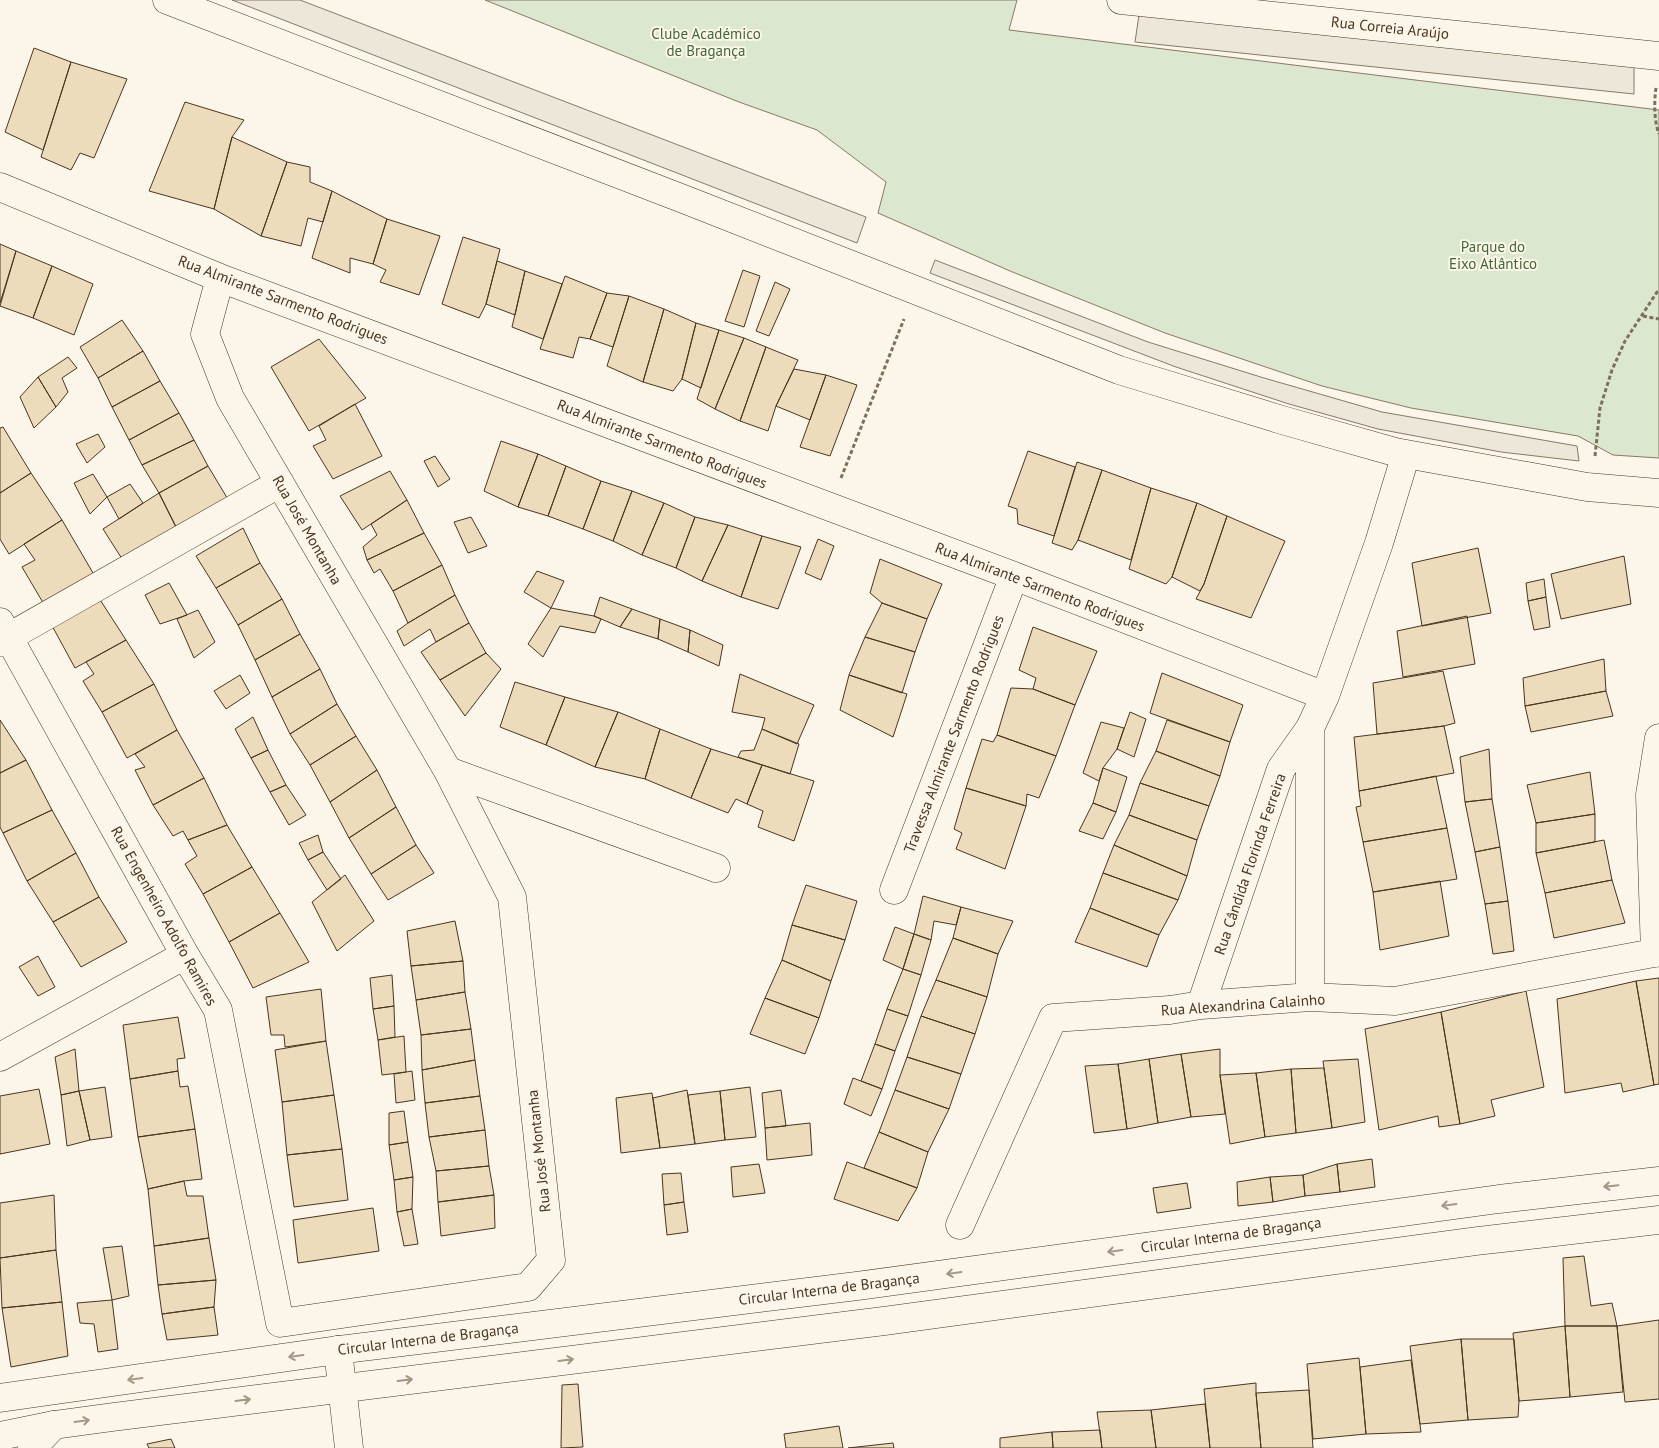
<svg xmlns="http://www.w3.org/2000/svg" width="1659" height="1448" viewBox="0 0 1659 1448" font-family="'PT Sans',sans-serif">
<style>
.green{fill:#dce7d0;stroke:#887966}
.parking{fill:#ede7d9;stroke:#887966}
.building{fill:#ecdcbc;stroke:#4a3520}
.lines{fill:none;stroke-linecap:round;stroke-linejoin:round}
.minor-casing{stroke:#4a3520;stroke-width:29}
.major-casing{stroke:#4a3520;stroke-width:29}
.path{stroke:#7f6f5c;stroke-width:3;stroke-dasharray:4 2.5;stroke-linecap:butt}
.minor{stroke:#fbf6e9;stroke-width:28}
.major{stroke:#fbf6e9;stroke-width:28}
.oneway{stroke:#a29684}
.labels{text-anchor:middle;stroke-width:4;stroke-linejoin:round;paint-order:stroke}
.street-label{font-size:15px;fill:#4a3520;stroke:#fbf6e9}
.park-label{font-size:15px;fill:#436837;stroke:#fbf6e9}
</style>
<rect width="100%" height="100%" fill="#fbf6e9"/>
<!-- green -->
<path class="green" d="M485,0h532l-8,30 650,80v348l-46,-3 -35,-19 -167,-28 -89,-22 -157,-53 -155,-62 -132,-58 8,-31 -69,-52 -78,-28z"/>
<!-- parking -->
<path class="parking" d="M232,0h68l566,217 -9,26z
M1139,15l495,52v27l-499,-52z
M935,260l213,82 116,36 118,34 195,34 2,15 -78,-9 -123,-23 -89,-25 -113,-37 -246,-94z"/>
<!-- building -->
<path class="building" d="M34,48l37,14 -28,88 -38,-18z
M71,62l56,17 -33,79 -14,-5 -9,17 -30,-13z
M185,102l59,18 -12,17 -18,72 -65,-18z
M232,137l55,25 -26,74 -47,-27z
M287,162l23,5v15l22,9 -9,31 -15,-4 -7,28 -40,-10z
M332,191l55,28 -14,45 -23,-6v15l-38,-15z
M387,219l53,17 -21,59 -39,-13 6,-12 -13,-6z
M463,237l37,12 -14,55 -7,14 -37,-14z
M0,244l16,7 -16,52z
M16,251l36,15 -19,52 -33,-12z
M497,261l28,10 -10,44 -29,-11z
M52,266l41,18 -19,51 -41,-17z
M743,270l17,6 -16,51 -19,-6z
M525,271l37,13 -19,55 -31,-12z
M565,276l42,17 -17,46 -11,-2 -6,21 -33,-9z
M775,282l15,7 -21,47 -13,-5z
M607,293l22,3 -16,51 -23,-8z
M629,296l35,13 -21,73 -36,-16z
M664,309l32,14 -14,56 -9,12 -30,-9z
M122,320l21,31 -45,27 -18,-31z
M696,323l23,7 -18,58 -19,-9z
M719,330l25,8 -29,71 -18,-10z
M744,338l22,9 -26,74 -25,-12z
M319,339l47,59 -57,33 -38,-64z
M766,347l32,13 -22,46 -8,25 -28,-10z
M143,351l17,30 -48,26 -14,-29z
M68,357l9,11 -15,10 6,14 -12,15 -18,-30z
M794,369l32,6 -16,45 -34,-14z
M826,375l31,10 -27,71 -30,-9z
M38,377l18,30 -22,21 -14,-31z
M160,381l19,32 -50,27 -17,-33z
M355,404l27,52 -49,23 -20,-33 13,-6 -7,-14z
M179,413l15,27 -52,25 -13,-25z
M3,427l28,46 -31,20v-65z
M98,434l7,13 -18,16 -11,-19z
M194,440l14,26 -49,27 -17,-28z
M501,441l37,13 -20,53 -34,-16z
M1028,451l47,16 -21,69 -36,-12 -1,-15 -9,-3z
M538,454l28,12 -18,50 -30,-9z
M435,456l15,23 -12,8 -14,-26z
M1077,462l25,8 -24,70 -6,10 -20,-7z
M208,466l21,35 -53,26 -17,-34z
M566,466l35,15 -18,48 -35,-13z
M1102,470l49,18 -20,72 -53,-20z
M390,471l17,29 -45,30 -22,-34z
M31,473l31,47 -53,34 -9,-15v-46z
M93,474l14,23 -17,17 -16,-31z
M601,481l31,10 -19,50 -30,-12z
M130,484l13,19 -24,16 -12,-22z
M1151,488l46,15 -25,74 -6,7 -37,-15z
M632,491l32,12 -22,52 -29,-14z
M159,493l17,34 -52,35 -21,-33z
M407,500l17,33 -57,27 -4,-13 14,-12 -6,-11z
M664,503l31,14 -19,51 -34,-13z
M1197,503l30,13 -23,68 -4,7 -28,-14z
M1227,516l58,25 -34,77 -55,-19 8,-15z
M471,517l16,29 -19,7 -14,-31z
M695,517l33,8 -26,56 -26,-13z
M62,520l34,58 -51,28 -23,-39 13,-7 -11,-16z
M728,525l34,11 -21,61 -39,-16z
M243,528l17,35 -44,25 -20,-32z
M424,533l18,32 -49,26 -13,-22 -6,4 -7,-13z
M762,536l39,11 -23,62 -37,-12z
M818,539l16,7 -13,34 -16,-7z
M1478,548l13,65 -69,13 -10,-63z
M1624,556l7,48 -70,15 -10,-45z
M880,559l62,25 -15,35 -45,-16 -12,-10z
M260,563l22,36 -44,26 -22,-37z
M442,565l13,30 -47,28 -15,-32z
M537,571l27,10 -13,27 -27,-16z
M1544,579l2,18 -18,4 -2,-18z
M169,583l18,32 -27,9 -15,-29z
M95,592l31,48 -51,28 -25,-46z
M455,595l14,28 -33,19 -6,-13 -26,17 -7,-15 11,-8z
M600,597l32,12 -12,18 -26,-11z
M1546,597l4,30 -16,3 -6,-29z
M282,599l18,35 -45,26 -17,-35z
M882,603l45,16 -12,33 -50,-15z
M551,608l43,8 7,3 -6,14 -35,-7 -17,31 -15,-13z
M632,609l28,10 -2,20 -38,-12z
M198,610l17,32 -21,16 -17,-39z
M1467,616l8,48 -72,13 -6,-46z
M660,619l30,11 -2,22 -30,-13z
M469,623l17,30 -46,27 -19,-28 15,-10z
M1033,627l64,24 -22,54 -42,-16 3,-11 -17,-8z
M690,630l33,15 -4,21 -31,-14z
M300,634l20,35 -48,28 -17,-37z
M865,637l50,15 -13,41 -53,-18z
M126,640l28,44 -52,28 -19,-31 11,-7 -8,-12z
M486,653l15,16 -36,47 -25,-36z
M1604,659l2,32 -81,15 -2,-28z
M320,669l17,35 -47,30 -18,-37z
M1443,671l12,52 -11,3 -67,8 -4,-51z
M1162,673l81,32 -13,37 -80,-29z
M740,674l74,31 -17,39 -35,-15 3,-11 -33,-6z
M240,675l10,18 -24,16 -12,-18z
M849,675l58,19 -14,43 -53,-27z
M515,682l50,15 -19,48 -46,-18z
M154,684l23,46 -50,28 -25,-46z
M1011,688l22,1 42,16 -19,51 -59,-21z
M1606,691l7,25 -82,16 -6,-26z
M565,697l53,15 -23,55 -49,-22z
M337,704l19,32 -46,29 -20,-31z
M618,712l42,17 -15,50 -50,-12z
M1130,712l16,7 -12,38 -17,-8z
M253,717l15,33 -17,8 -16,-29z
M0,720l26,40 -26,13z
M1167,720l63,22 -10,34 -64,-25z
M1101,722l23,6 -7,21 -14,19 -4,13 -16,-8z
M1444,726l10,47 -95,18 -5,-54z
M660,729l51,20 -20,49 -46,-19z
M762,729l37,15 -9,30 -52,-17 3,-6 13,-1z
M177,730l27,48 -51,27 -18,-35 10,-3 -10,-13z
M997,735l59,21 -17,42 -12,-4 -1,12 -60,-18 16,-49 11,3z
M356,736l21,34 -47,32 -20,-37z
M711,749l51,16 -15,39 -11,-5 -8,14 -37,-15z
M1489,749l3,50 -27,3 -5,-45z
M268,750l18,35 -16,7 -19,-34z
M1156,751l64,25 -11,30 -69,-23z
M26,760l26,50 -49,23 -3,-6v-54z
M762,765l52,16 -20,60 -36,-14 5,-16 -16,-7z
M1103,768l24,9 -11,35 -23,-9z
M377,770l19,37 -47,31 -19,-36z
M1590,772l5,42 -59,9 -9,-38z
M1436,776l11,52 -84,14 -7,-35 5,-1 -2,-15z
M204,778l23,47 -39,15 -5,-9 -10,5 -20,-31z
M1140,783l69,23 -12,34 -68,-25z
M286,785l20,30 -17,10 -19,-33z
M966,788l60,18 -21,63 -49,-20 6,-16 -8,-4z
M1492,799l8,48 -25,5 -10,-50z
M1093,803l23,9 -13,27 -24,-8z
M396,807l20,38 -45,29 -22,-36z
M52,810l24,43 -49,28 -24,-48z
M1595,814v28l-59,11v-30z
M1129,815l68,25 -10,36 -73,-31z
M227,825l25,42 -49,27 -18,-30 12,-8 -9,-16z
M1447,828l10,51 -84,13 -10,-50z
M318,835l5,17 -15,8 -9,-17z
M1604,840l8,40 -67,13 -9,-40z
M416,845l18,28 -46,27 -17,-26z
M1114,845l73,31 -9,24 -75,-27z
M1500,847l8,54 -23,3 -10,-52z
M323,852l18,27 -14,11 -19,-30z
M76,853l23,44 -46,25 -26,-41z
M252,867l28,46 -51,29 -26,-48z
M1103,873l75,27 -19,35 -69,-27z
M345,875l29,46 -37,30 -25,-49z
M1612,880l13,43 -71,15 -9,-45z
M1440,881l9,55 -69,14 -7,-58z
M806,885l51,16 -12,39 -53,-15z
M923,896l38,11 -5,18 -22,-4 -3,19 -17,-6z
M99,897l28,45 -46,25 -28,-45z
M1508,901l6,50 -21,3 -8,-50z
M961,907l52,14 -15,33 -45,-16z
M1090,908l69,27 -12,32 -72,-25z
M280,913l29,49 -56,26 -24,-46z
M455,921l8,40 -52,5 -4,-35z
M792,925l53,15 -14,41 -49,-21z
M895,927l19,7 -11,35 -20,-9z
M914,934l17,6 -10,35 -18,-6z
M953,938l45,16 -11,43 -51,-17z
M38,956l17,31 -17,9 -19,-29z
M782,960l49,21 -12,37 -54,-20z
M463,961l2,31 -49,8 -5,-34z
M903,969l18,6 -13,41 -21,-7z
M392,975l2,31 -21,3 -3,-31z
M1659,978v106l-5,1 -18,-104z
M936,980l51,17 -12,37 -54,-18z
M1636,981l18,104 -31,7 -2,-9 -56,10 -8,-94z
M321,989l5,52 -41,6 -1,-12h-13l-5,-38z
M1526,991l18,96 -53,13 4,16 -35,8 -19,-112z
M465,992l6,37 -50,6 -5,-35z
M765,998l54,20 -14,36 -55,-20z
M394,1006l1,31 -17,3 -5,-31z
M887,1009l21,7 -13,35 -20,-7z
M1441,1012l19,112 -21,3 -1,-11 -59,14 -14,-101z
M921,1016l54,18 -14,40 -54,-17z
M178,1017l7,41 -8,1 1,12 -48,8 -7,-54z
M471,1029l4,31 -53,10 -1,-35z
M404,1036l2,36 -24,3 -4,-35z
M326,1041l8,54 -52,7 -7,-52z
M875,1044l20,7 -13,38 -21,-8z
M75,1049l4,42 -18,4 -6,-38z
M1220,1049v26l5,39 -34,3 -10,-63z
M1181,1054l10,63 -33,6 -9,-64z
M907,1057l54,17 -12,35 -54,-19z
M1149,1059l9,64 -31,6 -9,-65z
M1358,1059l7,63 -33,6 -9,-67z
M475,1060l5,36 -55,7 -3,-33z
M1118,1064l9,65 -33,4 -9,-67z
M1324,1068l8,60 -36,5 -5,-64z
M1291,1069l5,64 -31,4 -9,-64z
M178,1071l2,16 8,-1 7,43 -57,8 -8,-58z
M412,1071l3,29 -19,3 -2,-29z
M1256,1073l9,64 -35,7 -10,-69z
M853,1078l29,11 -11,27 -27,-12z
M105,1087l7,50 -22,3 -11,-49z
M750,1087l6,50 -31,3 -5,-49z
M39,1089l11,55 -50,10v-58z
M687,1090l8,54 -35,4 -7,-50z
M781,1090l5,36 -21,2 -3,-35z
M895,1090l54,19 -21,43 -49,-20z
M79,1091l11,49 -23,6 -6,-51z
M720,1091l5,49 -30,4 -7,-49z
M652,1093l8,55 -39,5 -5,-55z
M334,1095l8,54 -55,6 -5,-53z
M480,1096l5,34 -56,7 -4,-34z
M404,1111l4,31 -19,3v-32z
M810,1123l2,32 -45,5 -2,-32z
M195,1129l7,50 -18,2 -36,8 -10,-52z
M485,1130l4,36 -53,5 -7,-34z
M879,1132l49,20 -11,36 -53,-20z
M408,1142l5,35 -19,3 -5,-35z
M342,1149l6,51 -54,7 -7,-52z
M1372,1159l3,28 -35,5 -3,-28z
M847,1162l70,26 -19,33 -64,-22z
M759,1164l6,29 -32,4 -2,-30z
M1337,1164l3,28 -35,4 -2,-21z
M489,1166l5,29 -56,7 -2,-31z
M681,1173l3,29 -20,3 -2,-31z
M1303,1175l2,21 -32,6 -3,-25z
M413,1177l-1,32 -15,3 -3,-32z
M1270,1177l3,25 -35,4 -1,-24z
M184,1181l3,15h16l6,42 -55,8 -6,-57z
M1187,1183l4,25 -34,5 -4,-25z
M54,1195l2,55 -56,8v-55z
M494,1195l1,33 -54,8 -3,-34z
M684,1202l4,30 -21,3 -3,-30z
M373,1208l6,43 -81,12 -5,-43z
M412,1209l6,35 -14,2 -7,-34z
M209,1238l7,42 -58,5 -4,-39z
M122,1246l7,50 -17,4 -9,-52z
M56,1250l6,52 -60,6 -2,-50z
M1584,1256l7,50 21,-3 5,23h-52l-2,-68z
M216,1280l-2,27 -52,7 -4,-29z
M112,1300l6,49 -20,3 -4,-28 -14,-1 -3,-20z
M62,1302l6,54 -57,11 -9,-59z
M214,1307l4,28 -51,5 -5,-26z
M1659,1320v79l-34,3 -8,-76z
M1565,1326h52l6,66 -53,5z
M1565,1326l5,71 -51,4 -6,-68z
M1461,1339h53l5,62 -1,16 -50,3z
M1461,1339l7,81 -48,4 -10,-78z
M1359,1358l7,76 -53,5 -6,-75z
M1411,1360l10,72 -55,2 -6,-67z
M1256,1383v10l5,55h-51l-6,-59z
M578,1384l5,63 -22,1 1,-63z
M1309,1390l4,58h-52l-5,-55z
M1205,1404l5,44h-54l-5,-38z
M1151,1410l5,38h-54l-5,-36z
M839,1426l4,22h-57l-2,-14z
M1100,1430l2,18h-49l-1,-16z
M1052,1432l1,16h-53v-10z
M171,1439l4,9h-26l-2,-4z
M893,1443l1,5h-46z"/>
<g class="lines">
<!-- minor casing -->
<g class="minor-casing">
<path id="minor" d="M167,0l519,200 433,170 163,50 113,32 192,35 72,6
M1121,0l538,56
M0,187l220,91 794,298 311,120
M0,622l185,333 33,55 62,313 248,-36 23,-27 -39,-363 -64,-126 -218,-373 -25,-64 15,-56
M0,642l280,-159
M1310,728v269
M448,771l268,97
M894,890l120,-314
M1655,953l-5,-158 9,-57
M1201,1005l80,-236 29,-41 15,-32 54,-153 27,-89
M0,1057l185,-102
M960,1225l93,-207 117,-8 31,-5 109,-8 85,4 264,-49
M338,1350l11,98
M32,1448l22,-23"/>
</g>
<!-- major casing -->
<g class="major-casing">
<path id="major" d="M0,1398l338,-48 519,-64 642,-87 160,-18
M0,1436l54,-11 59,-8 771,-96 593,-80 182,-21"/>
</g>
<!-- path -->
<path class="path" d="M1656,88c-2,14 -2,33 3,46
M1643,316l16,3
M1595,456l5,-48 12,-38 13,-29 34,-52
M841,478l63,-159"/>
<!-- minor -->
<use href="#minor" class="minor"/>
<!-- major -->
<use href="#major" class="major"/>
</g>
<!-- one-way arrows -->
<defs><path id="oneway-shaft" d="M-6 0H5M1.5-3L5.5 0L1.5 3" fill="none" stroke-width="1.6" stroke-linecap="round" stroke-linejoin="round" transform="scale(1.25)"/></defs>
<g class="oneway">
<use href="#oneway-shaft" transform="translate(1611 1186) rotate(174)"/>
<use href="#oneway-shaft" transform="translate(1449 1205) rotate(172)"/>
<use href="#oneway-shaft" transform="translate(1115 1251) rotate(172)"/>
<use href="#oneway-shaft" transform="translate(954 1273) rotate(172)"/>
<use href="#oneway-shaft" transform="translate(296 1356) rotate(172)"/>
<use href="#oneway-shaft" transform="translate(566 1360) rotate(-7)"/>
<use href="#oneway-shaft" transform="translate(135 1379) rotate(172)"/>
<use href="#oneway-shaft" transform="translate(405 1380) rotate(-7)"/>
<use href="#oneway-shaft" transform="translate(243 1400) rotate(-7)"/>
<use href="#oneway-shaft" transform="translate(82 1421) rotate(-8)"/>
</g>
<g class="labels">
<!-- street labels -->
<g class="street-label">
<text transform="translate(1390 28) rotate(6)" y="5">Rua Correia Araújo</text>
<text transform="translate(283 300) rotate(21)" y="5">Rua Almirante Sarmento Rodrigues</text>
<text transform="translate(662 444) rotate(21)" y="5">Rua Almirante Sarmento Rodrigues</text>
<text transform="translate(307 530) rotate(60)" y="5">Rua José Montanha</text>
<text transform="translate(1040 587) rotate(21)" y="5">Rua Almirante Sarmento Rodrigues</text>
<text transform="translate(954 734) rotate(-69)" y="5">Travessa Almirante Sarmento Rodrigues</text>
<text transform="translate(1250 864) rotate(-71)" y="5">Rua Cândida Florinda Ferreira</text>
<text transform="translate(164 916) rotate(61)" y="5">Rua Engenheiro Adolfo Ramires</text>
<text transform="translate(1243 1005) rotate(-4)" y="5">Rua Alexandrina Calainho</text>
<text transform="translate(539 1151) rotate(-96)" y="5">Rua José Montanha</text>
<text transform="translate(1231 1235) rotate(-8)" y="5">Circular Interna de Bragança</text>
<text transform="translate(829 1289) rotate(-7)" y="5">Circular Interna de Bragança</text>
<text transform="translate(428 1339) rotate(-7)" y="5">Circular Interna de Bragança</text>
</g>
<!-- park labels -->
<g class="park-label">
<text x="706" y="39">Clube Académico<tspan x="706" dy="17">de Bragança</tspan></text>
<text x="1493" y="252">Parque do<tspan x="1493" dy="17">Eixo Atlântico</tspan></text>
</g>
</g>
</svg>
